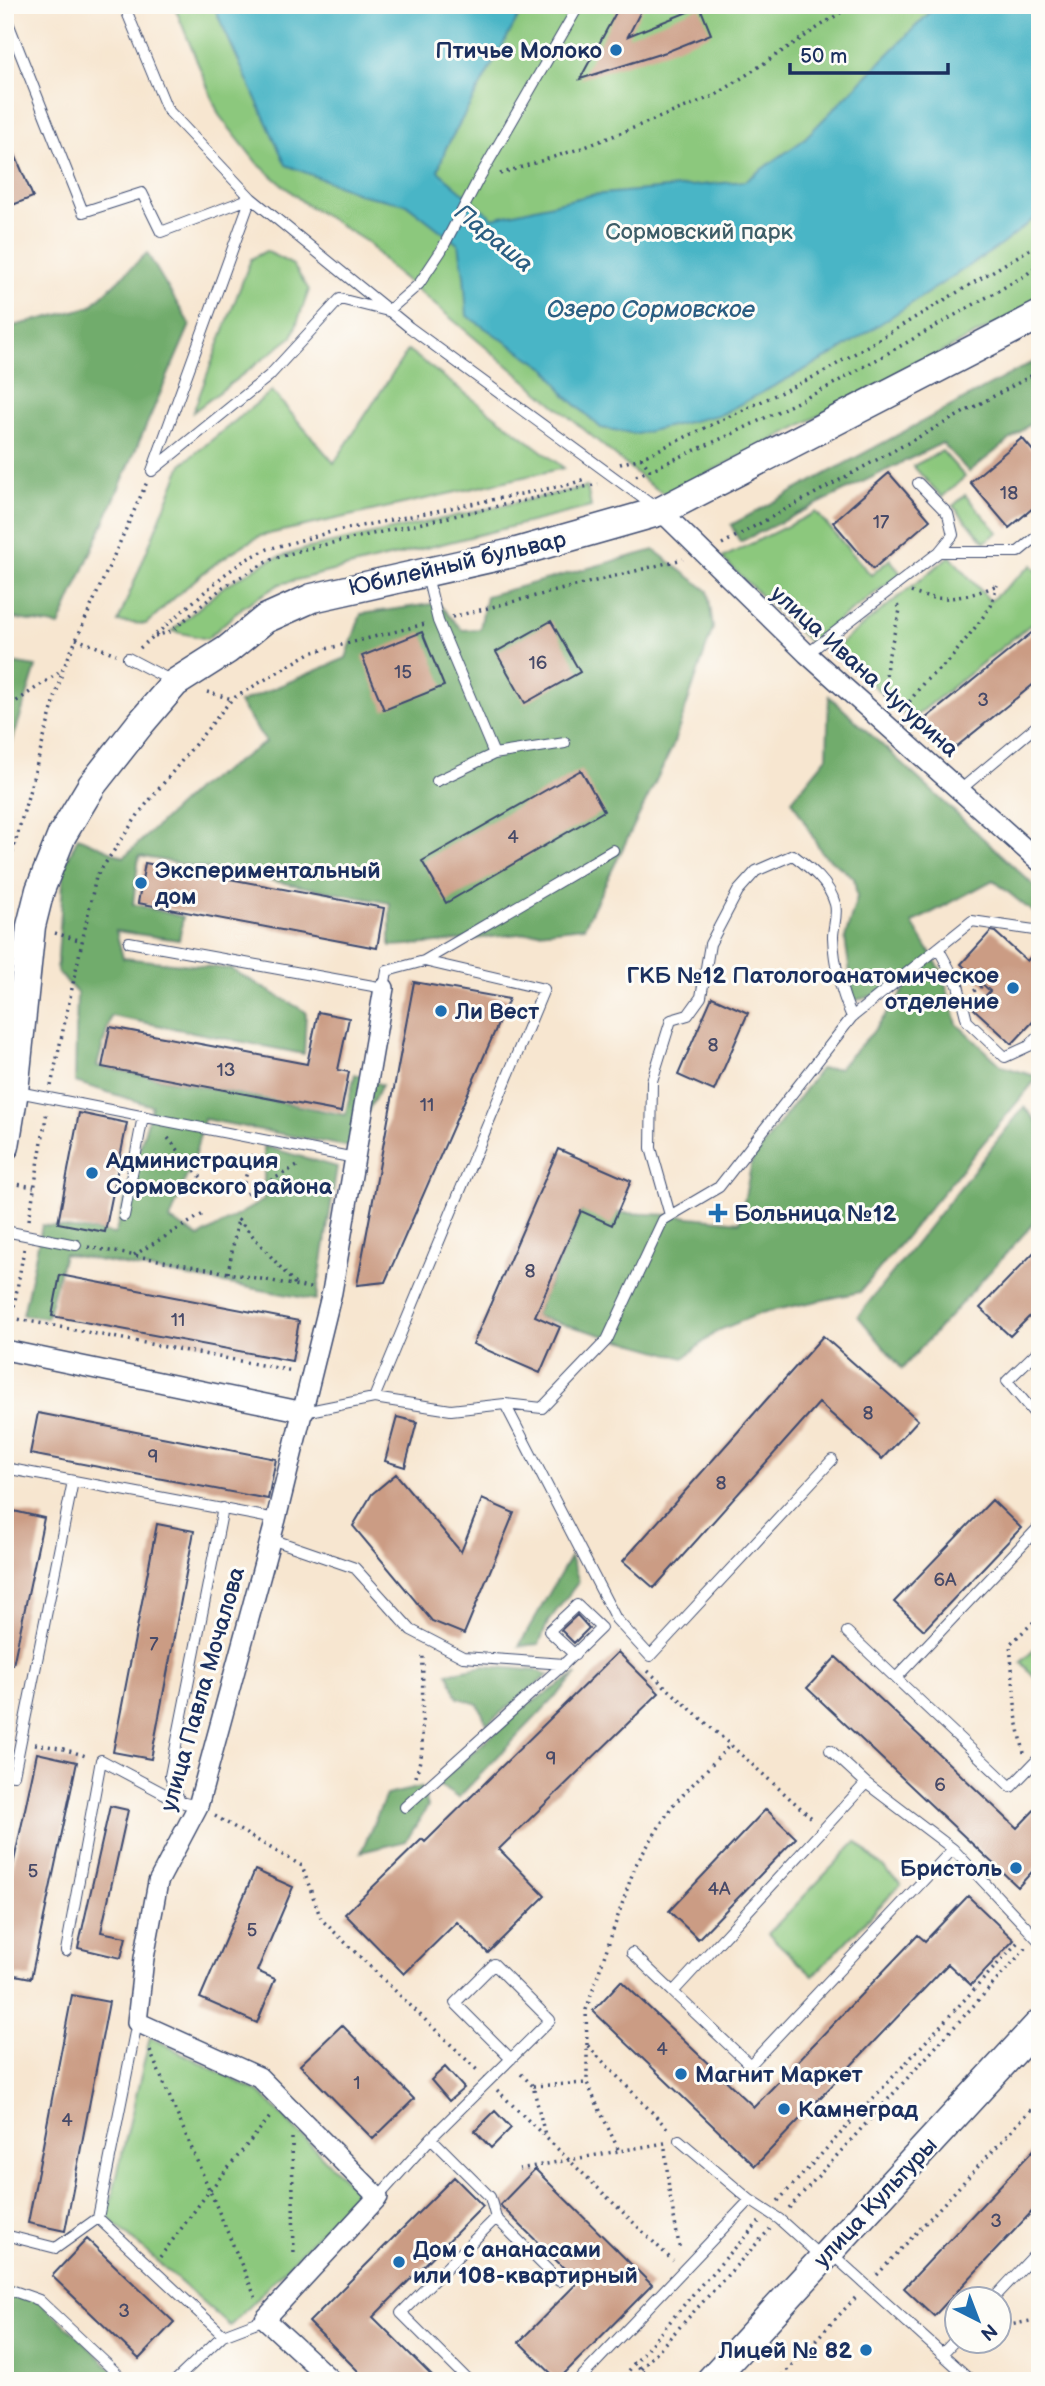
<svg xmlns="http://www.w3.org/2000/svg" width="1045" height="2386" viewBox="0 0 1045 2386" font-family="'Balsamiq Sans',sans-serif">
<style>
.green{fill:#8cc87d;stroke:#547c6e;stroke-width:2}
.forest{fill:#71ac6c;stroke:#466e65;stroke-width:2}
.water{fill:#49b5c6;stroke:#327292;stroke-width:2}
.building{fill:#cb9c84}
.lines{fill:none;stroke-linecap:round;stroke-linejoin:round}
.lane-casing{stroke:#3c4a6f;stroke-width:12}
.street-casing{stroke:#3c4a6f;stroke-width:22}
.secondary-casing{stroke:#3c4a6f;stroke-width:31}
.path{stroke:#3c4a6f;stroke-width:3.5;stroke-dasharray:2 5;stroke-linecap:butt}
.lane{stroke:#fff;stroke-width:10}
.street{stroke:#fff;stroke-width:19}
.secondary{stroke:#fff;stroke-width:28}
.poi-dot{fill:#1f6fb2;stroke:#fdfcf7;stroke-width:2.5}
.labels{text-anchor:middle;stroke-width:6;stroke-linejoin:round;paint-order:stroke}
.number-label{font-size:19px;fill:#474a68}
.poi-label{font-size:23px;font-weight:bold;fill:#1b2f5e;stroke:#fdfcf7;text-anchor:start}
.park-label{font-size:23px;fill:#3d5d67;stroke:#fdfcf7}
.street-label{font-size:23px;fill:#1b2f5e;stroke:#fdfcf7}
.water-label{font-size:24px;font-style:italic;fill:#2b5e82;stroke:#fdfcf7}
</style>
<rect width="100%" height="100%" fill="#fdfcf7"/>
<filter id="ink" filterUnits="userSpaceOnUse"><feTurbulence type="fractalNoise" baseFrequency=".0143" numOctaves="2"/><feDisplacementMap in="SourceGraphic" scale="14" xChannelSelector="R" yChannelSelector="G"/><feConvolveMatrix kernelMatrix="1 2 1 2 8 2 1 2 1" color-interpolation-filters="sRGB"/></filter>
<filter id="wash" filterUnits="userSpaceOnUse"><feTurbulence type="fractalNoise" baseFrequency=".00686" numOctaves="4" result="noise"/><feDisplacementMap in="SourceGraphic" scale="28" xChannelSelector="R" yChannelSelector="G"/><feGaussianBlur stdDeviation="1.57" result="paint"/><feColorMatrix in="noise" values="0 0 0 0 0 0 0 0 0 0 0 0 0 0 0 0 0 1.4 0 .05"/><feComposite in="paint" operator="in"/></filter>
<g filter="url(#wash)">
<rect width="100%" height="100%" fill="#f7e6d0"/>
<!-- green -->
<path class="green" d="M174,5h866v294l-9,7 -365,189 -17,-11 -258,-216 -24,-26 -63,-39 -47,-40 -38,-48z
M266,251l27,14 16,25 -17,47 -99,75 58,-153z
M408,350l156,118 -304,68c-47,24 -76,53 -114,88l-28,-2 64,-158 90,-73 62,72z
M942,451l23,26 -23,20 -29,-31z
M587,487l4,20 -311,77 -36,22 -37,33 -35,-8 51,-44 47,-27 35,-11z
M965,495l33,37 -13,10 -32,-36z
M816,512l55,63 19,-16 11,15 -92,68 -87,-84z
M950,556l40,45 42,-36 8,10v42l-129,103 -78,-71z
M1040,1644v39l-19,-21z
M856,1842l45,42 -88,92 -45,-42z
M150,2037l110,56 98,100 -128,133 -123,-109z"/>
<!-- forest -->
<path class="forest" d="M147,253l43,72 -131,301 -54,-9v-289l85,-21z
M1040,358v58l-71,56 -27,-29 -202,99 -9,-17z
M654,550l54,41 5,37 -41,120 -88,179 -157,17 -37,2v-43l-251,-47 -6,48 50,13 -4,23 -63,-9 7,27 108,11 75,43 -2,42 -193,-38 -14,50 248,49 10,-41 27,11 -33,62 -145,-28 -9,35 -25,66 29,17 65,-37v-54l73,21 -21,133 -252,-46 -17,64 -24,-3 19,-90 73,9 37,-128 -77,-24 2,-89 -20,-22 7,-104 14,-30 46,20 72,-68 70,-47 -27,-39 107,-45 15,-44 77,-11 24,27 18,-1 6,-33z
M5,662l31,5 -31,98z
M829,696l211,195v27l-47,-38 -81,43 30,49 15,52 45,42 36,11 -178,215 -99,21 -44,18 -33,27 -149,-42 46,-105 89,4 70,7 12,-61 68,-92 19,-1 33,-35 36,-48 -54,16 -9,-63 12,-41 -3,-19 -32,-25 -30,-53 35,-43z
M1024,1107l16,18v91l-138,153 -44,-53z
M570,1557l9,24 -31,41 -9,22 -20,2z
M485,1666l54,5 9,4 -61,49 -9,-20 -20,-6 -10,-25z
M577,1674l-119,124 -21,-14 86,-76z
M421,1787l7,19 -22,35 -45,11 25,-57z
M5,2288l34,12 86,81h-120z"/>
<!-- water -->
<path class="water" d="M213,5h307l-1,11 -73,132 -8,23 55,47 98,-23 154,-14 57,-40 135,-136h103v209l-39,31 -167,109 -112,60 -85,20 -36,-6 -35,-32 -18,-26 -81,-54 -3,-41 -5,-30 -53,-41 -43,-9 -77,-30z"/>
<g id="blocks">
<!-- building -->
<path class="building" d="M620,5h24l-16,31 72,-29 11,27 -45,18 -86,27z
M5,131l28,66 -28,11z
M1022,438l18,21v43l-31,26 -39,-46z
M889,473l41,47 -57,49 -40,-47z
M551,621l29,51 -55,31 -29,-51z
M1040,626v53l-89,72 -26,-32z
M422,632l22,54 -60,24 -22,-54z
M581,770l23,41 -158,92 -24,-42z
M145,863l239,45 -7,40 -239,-45z
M991,931l4,1 32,29 13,-15v68l-28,30 -38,-35 16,-18 -29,-27z
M414,982l95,17 -124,283 -28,3z
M712,997l36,16 -34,78 -36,-16z
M318,1012l31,6 -11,52 11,2 -8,40 -239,-45 8,-40 197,37z
M79,1113l48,10 -22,109 -47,-9z
M558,1149l73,32 -19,44 -31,-14 -46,105 25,11 -20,46 -67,-29z
M1040,1246v60l-30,30 -30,-28z
M60,1275l239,46 -7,40 -240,-45z
M823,1336l95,84 -36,39 -63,-56 -165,185 -31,-27z
M38,1413l238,46 -8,40 -238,-45z
M397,1417l20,5 -12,45 -20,-6z
M396,1474l65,78 21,-53 32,14 -50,121 -32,-13 -79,-95 19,-32z
M992,1500l29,28 -97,102 -30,-28z
M5,1509l39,9 -31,147 -8,-1z
M157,1524l37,7 -43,228 -38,-7z
M577,1615l12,13 -15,15 -13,-13z
M618,1652l41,41 -160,156 46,47 -57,57 -31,-31 -53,52 -59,-60 77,-75 3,3z
M836,1657l181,171 23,-24v59l-22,24 -211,-199z
M37,1753l40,9 -46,216 -26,-5v-70z
M110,1806l18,4 -27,122 25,5 -5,21 -43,-10z
M766,1809l30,29 -98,101 -29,-28z
M255,1870l38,17 -36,84 18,8 -18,44 -57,-25z
M968,1896l46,44 -43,45 -23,-21 -193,202 -162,-155 28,-30 133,126 164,-172 7,6z
M72,1995l37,7 -44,229 -37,-8z
M342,2025l72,74 -41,40 -73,-74z
M445,2067l19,21 -15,13 -18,-21z
M495,2111l16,17 -20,20 -16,-17z
M1040,2143v60l-106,113 -30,-28z
M535,2169l117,116 -94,95 -39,-38 59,-60 -78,-77z
M454,2177l29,29 -110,111 64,64h-69l-59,-59z
M87,2239l87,83 -35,37 -87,-83z"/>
</g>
</g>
<g filter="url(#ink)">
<use href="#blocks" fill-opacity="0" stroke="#3c4a6f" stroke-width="2"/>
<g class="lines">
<!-- lane casing -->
<g class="lane-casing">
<path id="lane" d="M124,5l43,104 84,89 158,129 247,181
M5,15l78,197 59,-19 19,39 90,-34 -99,273
M154,469l115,-93 71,-77 48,12 31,-27 22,-33 37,-71 101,-175
M918,483l30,31 5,21 -14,17
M427,576l11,45 56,133 71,-11
M807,654l132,-102h79l22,-18
M128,658l44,23
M437,781l57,-27
M960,790l80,-67
M129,942l255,46 3,-17 37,-10 120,28 -170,409
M938,948l20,37 9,36 38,36 24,-11 11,-12
M424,961l189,-111
M18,1092l337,66
M670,1215l-19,-67 1,-67 19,-61 17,-5 13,-18 9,-53 28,-53 18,-20 37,-16c17,13 36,27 42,49 3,10 -2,23 -2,33 1,27 8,55 19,80
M124,1216l19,-100
M5,1231l71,14
M1040,1349l-33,32 33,39
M505,1404l37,4 65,-68 56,-120 56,-33 133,-170 120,-96 62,9 6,5
M304,1412l70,-14 77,12 54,-6 111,215 34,37 182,-196
M5,1468l271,51
M271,1539l84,29 56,62 52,27 101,7 37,-36 -24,-23 -28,26 26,24
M847,1632l164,155 29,-30
M896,1678l144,-152
M830,1750l36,33 87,66 87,93
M5,1774l9,1 59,-294
M866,1783l-193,209 77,73 203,-216
M198,1806l-18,-4 -10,-26 53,-268
M405,1807l159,-143
M66,1951l35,-191 79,42
M632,1953l41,39
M431,2138l59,59 6,21
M679,2140l71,60 29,19 41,37
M378,2197l53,-59 119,-118 -56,-56 -39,39 56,56
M98,2218l125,117
M5,2235l51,13 42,-30 39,-196
M832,2254l140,127
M5,2288l34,12 86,81
M994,2298l46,-49
M942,2354l16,-17
M175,2381l48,-46 42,-16
M469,2381l-68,-68 95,-95 63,63
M578,2381l172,-181"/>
</g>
<!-- street casing -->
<g class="street-casing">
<path id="street" d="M661,511l146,143 233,208
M5,1350l299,62
M332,2381l-67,-62 113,-122 -119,-120 -122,-55 7,-64 14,-76 40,-76 78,-287 56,-227 52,-304"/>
</g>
<!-- secondary casing -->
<g class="secondary-casing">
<path id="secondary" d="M5,1146l9,-55 17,-165 9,-36 22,-55 30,-50 48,-61 35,-41 52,-33 38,-31 47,-21 205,-46 144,-41 379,-196
M710,2381l330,-358"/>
</g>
<!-- path -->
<path class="path" d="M500,174l85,-27 131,-52 136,-90
M641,458l9,12 82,-36 96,-47 198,-112 14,-12
M620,464l21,-6 181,-85 218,-130
M636,476l14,-6
M722,544l318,-173
M911,592c27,12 60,5 86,-7
M452,617l231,-58
M155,636l17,-5 51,-44 47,-27 35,-11 293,-65
M76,639l40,15
M140,648l84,-73 21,-15 23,-11 63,-17 240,-48 16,-6
M207,692l25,7
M885,696l2,-34 13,-52 -5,-8
M5,709l56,-38
M901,713l23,-31 25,-21 28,-36 14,-19 6,-21
M5,880l58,-211 84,-187
M55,933l27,8
M974,991l10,-6
M51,1086l45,-209 44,-65 92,-113 78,-46 115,-29
M168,1138l42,50
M5,1182l29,5
M242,1190l10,-36
M246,1194l55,-30
M238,1219l57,65
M29,1220l18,-109
M88,1247l227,42
M24,1249l-12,69 281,53
M134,1255l71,-42
M228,1273l10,-54
M648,1671l166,149
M35,1744l25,4 29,9
M1024,1753l-8,-38 -6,-71 30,-28
M416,1777l6,-25 1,-100
M215,1816l87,50 19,53 156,151
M587,2045l-1,-35 49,-144 37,-60 58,-61
M150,2051l107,250
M521,2074l12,12 12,49
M533,2086l54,-3
M497,2090l176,171
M292,2138l2,119
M665,2143l-46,8 -32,-68v-38l83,86
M665,2148l4,41 11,62
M519,2169l100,-18
M778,2201l240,-259
M789,2208l238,-261
M160,2257l50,-67 60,-73
M877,2275l163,-175
M1000,2327l40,-8
M633,2362l22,19
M641,2369l129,-140
M620,2381l79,-94 60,-65
M777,2381l80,-85"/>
<!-- lane -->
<use href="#lane" class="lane"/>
<!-- street -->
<use href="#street" class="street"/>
<!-- secondary -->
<use href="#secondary" class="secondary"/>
</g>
</g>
<!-- markers -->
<g class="poi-dot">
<circle cx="616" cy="50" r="7"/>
<circle cx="141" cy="883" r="7"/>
<circle cx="1013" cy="988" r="7"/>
<circle cx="441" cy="1011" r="7"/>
<circle cx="92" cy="1173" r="7"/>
<path d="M714.5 1202.5h7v7h7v7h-7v7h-7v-7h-7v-7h7z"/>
<circle cx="1016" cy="1868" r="7"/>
<circle cx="681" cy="2074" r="7"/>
<circle cx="784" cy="2109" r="7"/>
<circle cx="399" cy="2262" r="7"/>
<circle cx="866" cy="2350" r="7"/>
</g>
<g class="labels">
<!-- number labels -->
<g class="number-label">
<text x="1009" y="499">18</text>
<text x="881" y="528">17</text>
<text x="538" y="669">16</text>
<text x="403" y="678">15</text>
<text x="983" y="706">3</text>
<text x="513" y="843">4</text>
<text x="713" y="1051">8</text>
<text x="226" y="1076">13</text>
<text x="427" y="1111">11</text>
<text x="530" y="1277">8</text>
<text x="178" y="1326">11</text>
<text x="868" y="1419">8</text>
<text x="153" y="1463">9</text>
<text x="721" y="1489">8</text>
<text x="945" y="1586">6А</text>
<text x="154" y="1650">7</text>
<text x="551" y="1765">9</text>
<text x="940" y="1791">6</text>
<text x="33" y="1877">5</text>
<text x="719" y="1895">4А</text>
<text x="252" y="1936">5</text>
<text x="662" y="2055">4</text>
<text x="357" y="2089">1</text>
<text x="67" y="2126">4</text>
<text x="996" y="2227">3</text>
<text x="124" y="2317">3</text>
</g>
<!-- poi labels -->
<g class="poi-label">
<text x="602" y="58" text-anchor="end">Птичье Молоко</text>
<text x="155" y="878">Экспериментальный<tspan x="155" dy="26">дом</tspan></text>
<text x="999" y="983" text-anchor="end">ГКБ №12 Патологоанатомическое<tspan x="999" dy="26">отделение</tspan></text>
<text x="455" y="1019">Ли Вест</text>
<text x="106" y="1168">Администрация<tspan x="106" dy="26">Сормовского района</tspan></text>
<text x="734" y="1221">Больница №12</text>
<text x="1002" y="1876" text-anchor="end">Бристоль</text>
<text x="695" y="2082">Магнит Маркет</text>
<text x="798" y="2117">Камнеград</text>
<text x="413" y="2257">Дом с ананасами<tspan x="413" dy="26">или 108-квартирный</tspan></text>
<text x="852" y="2358" text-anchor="end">Лицей № 82</text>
</g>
<!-- park labels -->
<g class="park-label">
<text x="699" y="239">Сормовский парк</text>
</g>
<!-- street labels -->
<g class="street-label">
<text transform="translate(457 563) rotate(-13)" y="8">Юбилейный бульвар</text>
<text transform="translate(865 671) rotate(42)" y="8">улица Ивана Чугурина</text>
<text transform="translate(202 1689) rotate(-74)" y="8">улица Павла Мочалова</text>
<text transform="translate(875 2202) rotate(-47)" y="8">улица Культуры</text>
</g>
<!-- water labels -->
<g class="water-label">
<text transform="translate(494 238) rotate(39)" y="8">Параша</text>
<text x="651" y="317">Озеро Сормовское</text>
</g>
</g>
<!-- margin -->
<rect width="1045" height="2386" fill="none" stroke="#fdfcf7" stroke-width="28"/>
<!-- north arrow -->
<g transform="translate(978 2320) rotate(138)"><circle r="33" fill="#fdfcf7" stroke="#a3aaba" stroke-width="2"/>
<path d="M0-5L12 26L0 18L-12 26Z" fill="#1f6fb2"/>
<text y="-10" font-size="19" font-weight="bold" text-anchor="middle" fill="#1b2f5e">N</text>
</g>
<!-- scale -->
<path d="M790 63v10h158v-10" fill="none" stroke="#1b2f5e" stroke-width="3.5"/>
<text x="800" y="63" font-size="21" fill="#1b2f5e" stroke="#fdfcf7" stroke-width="5" paint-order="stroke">50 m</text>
</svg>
